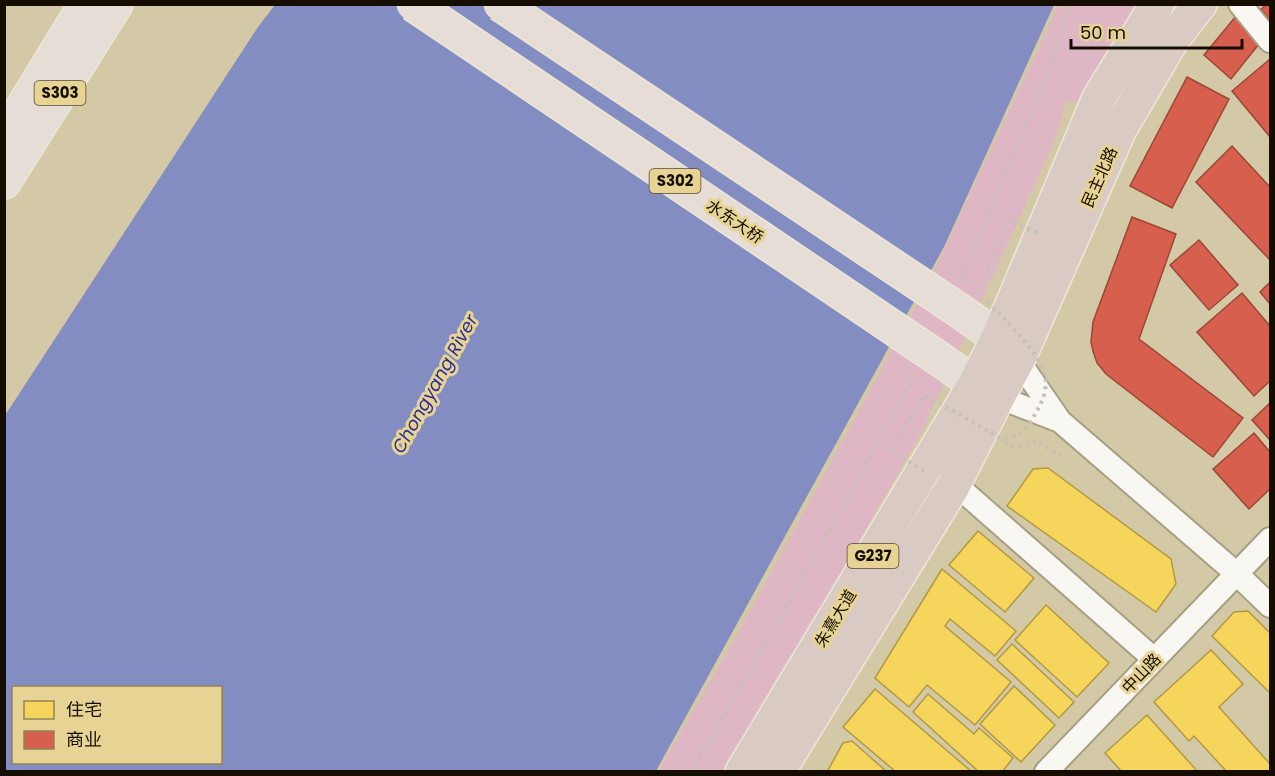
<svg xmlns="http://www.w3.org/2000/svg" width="1275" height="776" viewBox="0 0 1275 776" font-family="Poppins,'Noto Sans SC',sans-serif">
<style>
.green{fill:#deb6c4}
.water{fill:#848dc1;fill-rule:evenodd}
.homes{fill:#f6d55c;stroke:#b29940;stroke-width:1.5}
.shops{fill:#d6604d;stroke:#9c4736;stroke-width:1.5}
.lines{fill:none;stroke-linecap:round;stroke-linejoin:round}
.street-casing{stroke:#a79f84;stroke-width:26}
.primary-casing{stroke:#ece7d7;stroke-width:36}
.highway-casing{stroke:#ece7d7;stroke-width:36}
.path{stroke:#c6c1b8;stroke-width:4;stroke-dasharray:3 4.5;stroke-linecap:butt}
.street{stroke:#f9f7f2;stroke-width:22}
.primary{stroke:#e6ddd6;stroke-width:33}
.highway{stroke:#d9cbc3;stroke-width:33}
.primary-bridge-casing{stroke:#ece7d7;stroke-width:36;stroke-linecap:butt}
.path-bridge{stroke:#c6c1b8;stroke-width:4;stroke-dasharray:3 4.5;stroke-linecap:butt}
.primary-bridge{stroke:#e6ddd6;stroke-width:33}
.labels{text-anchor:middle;stroke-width:6;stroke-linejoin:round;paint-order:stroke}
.shield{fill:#e7d394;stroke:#54492c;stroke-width:1.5}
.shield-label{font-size:15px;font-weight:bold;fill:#150e00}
.street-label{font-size:16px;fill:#150e00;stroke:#e7d394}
.water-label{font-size:18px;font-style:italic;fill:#2a2f98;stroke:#e7d394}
</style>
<rect width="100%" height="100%" fill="#d4c9a7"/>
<!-- green -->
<path class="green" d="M1059,5h85l-58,101 -19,-6 -12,40 -132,289 -194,342 -71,1 79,-137 192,-353z"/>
<!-- water -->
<path class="water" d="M275,5h779l-110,242 -288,524h-651l-1,-354 254,-390zM14,688h206v74h-206z"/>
<!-- homes -->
<path class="homes" d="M1048,468l123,91 5,25 -20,28 -149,-106 26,-37z
M978,531l56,47 -29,34 -56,-47z
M942,569l74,62 -21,25 -45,-37 -5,7 66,56 -36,43 -48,-40 -18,22 -34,-29z
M1046,605l63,58 -32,34 -62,-57z
M1248,611l22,22v60l-58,-57 22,-24z
M1012,644l62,58 -15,16 -62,-58z
M1211,650l32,34 -24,23 51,57v8h-43l-33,-36 -5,5 -35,-39z
M1014,686l41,39 -34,37 -41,-38z
M875,689l97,83h-76l-53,-45z
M928,694l46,40 5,-6 34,30 -11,14h-23l-66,-60z
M1147,715l51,57h-76l-17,-19z
M852,741l35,31h-60l16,-29z"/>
<!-- shops -->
<path class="shops" d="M1267,4h3v17l-9,-12z
M1236,16l27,23 -32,40 -27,-24z
M1270,59v78l-38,-46z
M1187,77l42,22 -57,109 -42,-22z
M1232,146l38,41v73l-74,-78z
M1132,217l44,17 -37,105 104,79 -30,39 -107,-83 -9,-11 -4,-12 -2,-9 2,-20z
M1199,240l39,45 -29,25 -39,-45z
M1270,282v22l-10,-12z
M1242,293l28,33v55l-16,15 -57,-64z
M1270,403v37l-18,-20z
M1254,433l16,19v37l-21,20 -36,-40z"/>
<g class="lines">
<!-- street casing -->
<g class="street-casing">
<path id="street" d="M1240,4l30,37
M1018,360l42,61 177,153 33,32
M998,397l62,24
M955,484l199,175
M1046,772l224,-233"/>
</g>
<!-- primary casing -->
<g class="primary-casing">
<path id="primary" d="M4,138l82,-134
M4,182l112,-178
M960,311l38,27 19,21
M938,358l37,26 23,13"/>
</g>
<!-- highway casing -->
<g class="highway-casing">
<path id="highway" d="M742,772l233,-388 23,-46 101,-240 58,-94
M778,772l174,-284 46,-91 20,-37 102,-231 52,-89 28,-36"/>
</g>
<!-- path -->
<path class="path" d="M961,280l76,-181 18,-45 14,-50
M1005,442c11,9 20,4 32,-1l27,17
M692,772l151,-266 71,-131"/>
<!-- street -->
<use href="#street" class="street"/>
<!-- primary -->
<use href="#primary" class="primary"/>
<!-- highway -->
<use href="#highway" class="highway"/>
<!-- primary-bridge casing -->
<g class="primary-bridge-casing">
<path id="primary-bridge" d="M413,4l525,354
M500,4l460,307"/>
</g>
<!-- path-bridge -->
<path class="path-bridge" d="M979,291l29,-71 33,14
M924,471l-33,-21 34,-55 75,43c20,-1 26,-7 35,-24 7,-11 13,-25 10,-39 -6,-24 -43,-57 -59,-76"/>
<!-- primary-bridge -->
<use href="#primary-bridge" class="primary-bridge"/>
</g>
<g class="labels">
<!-- shield labels -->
<g class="shield">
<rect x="34.5" y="81" width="51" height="24" rx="4.5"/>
<rect x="649.5" y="169" width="51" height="24" rx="4.5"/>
<rect x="847.5" y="544" width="51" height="24" rx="4.5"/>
</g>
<g class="shield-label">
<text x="60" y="98">S303</text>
<text x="675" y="186">S302</text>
<text x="873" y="561">G237</text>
</g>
<!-- street labels -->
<g class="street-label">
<text transform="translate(1099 177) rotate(-66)" y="6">民主北路</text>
<text transform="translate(735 221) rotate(34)" y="6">水东大桥</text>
<text transform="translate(835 618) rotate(-59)" y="6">朱熹大道</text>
<text transform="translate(1141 673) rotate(-46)" y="6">中山路</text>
</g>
<!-- water labels -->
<g class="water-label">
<text transform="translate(435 384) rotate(-61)" y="6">Chongyang River</text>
</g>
</g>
<!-- border -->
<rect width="1275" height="776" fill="none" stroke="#150e00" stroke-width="12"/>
<!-- legend -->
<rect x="12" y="686" width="210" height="78" fill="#e7d394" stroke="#938459" stroke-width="1.5"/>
<rect x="24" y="701" width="30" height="18" fill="#f6d55c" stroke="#938459" stroke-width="1.5"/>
<text x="66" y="716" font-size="18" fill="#150e00">住宅</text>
<rect x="24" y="731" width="30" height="18" fill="#d6604d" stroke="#938459" stroke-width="1.5"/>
<text x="66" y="746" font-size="18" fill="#150e00">商业</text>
<!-- scale -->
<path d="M1071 39v9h171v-9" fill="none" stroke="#150e00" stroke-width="3"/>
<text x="1080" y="39" font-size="18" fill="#150e00" stroke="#e7d394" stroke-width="4.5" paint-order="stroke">50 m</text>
</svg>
